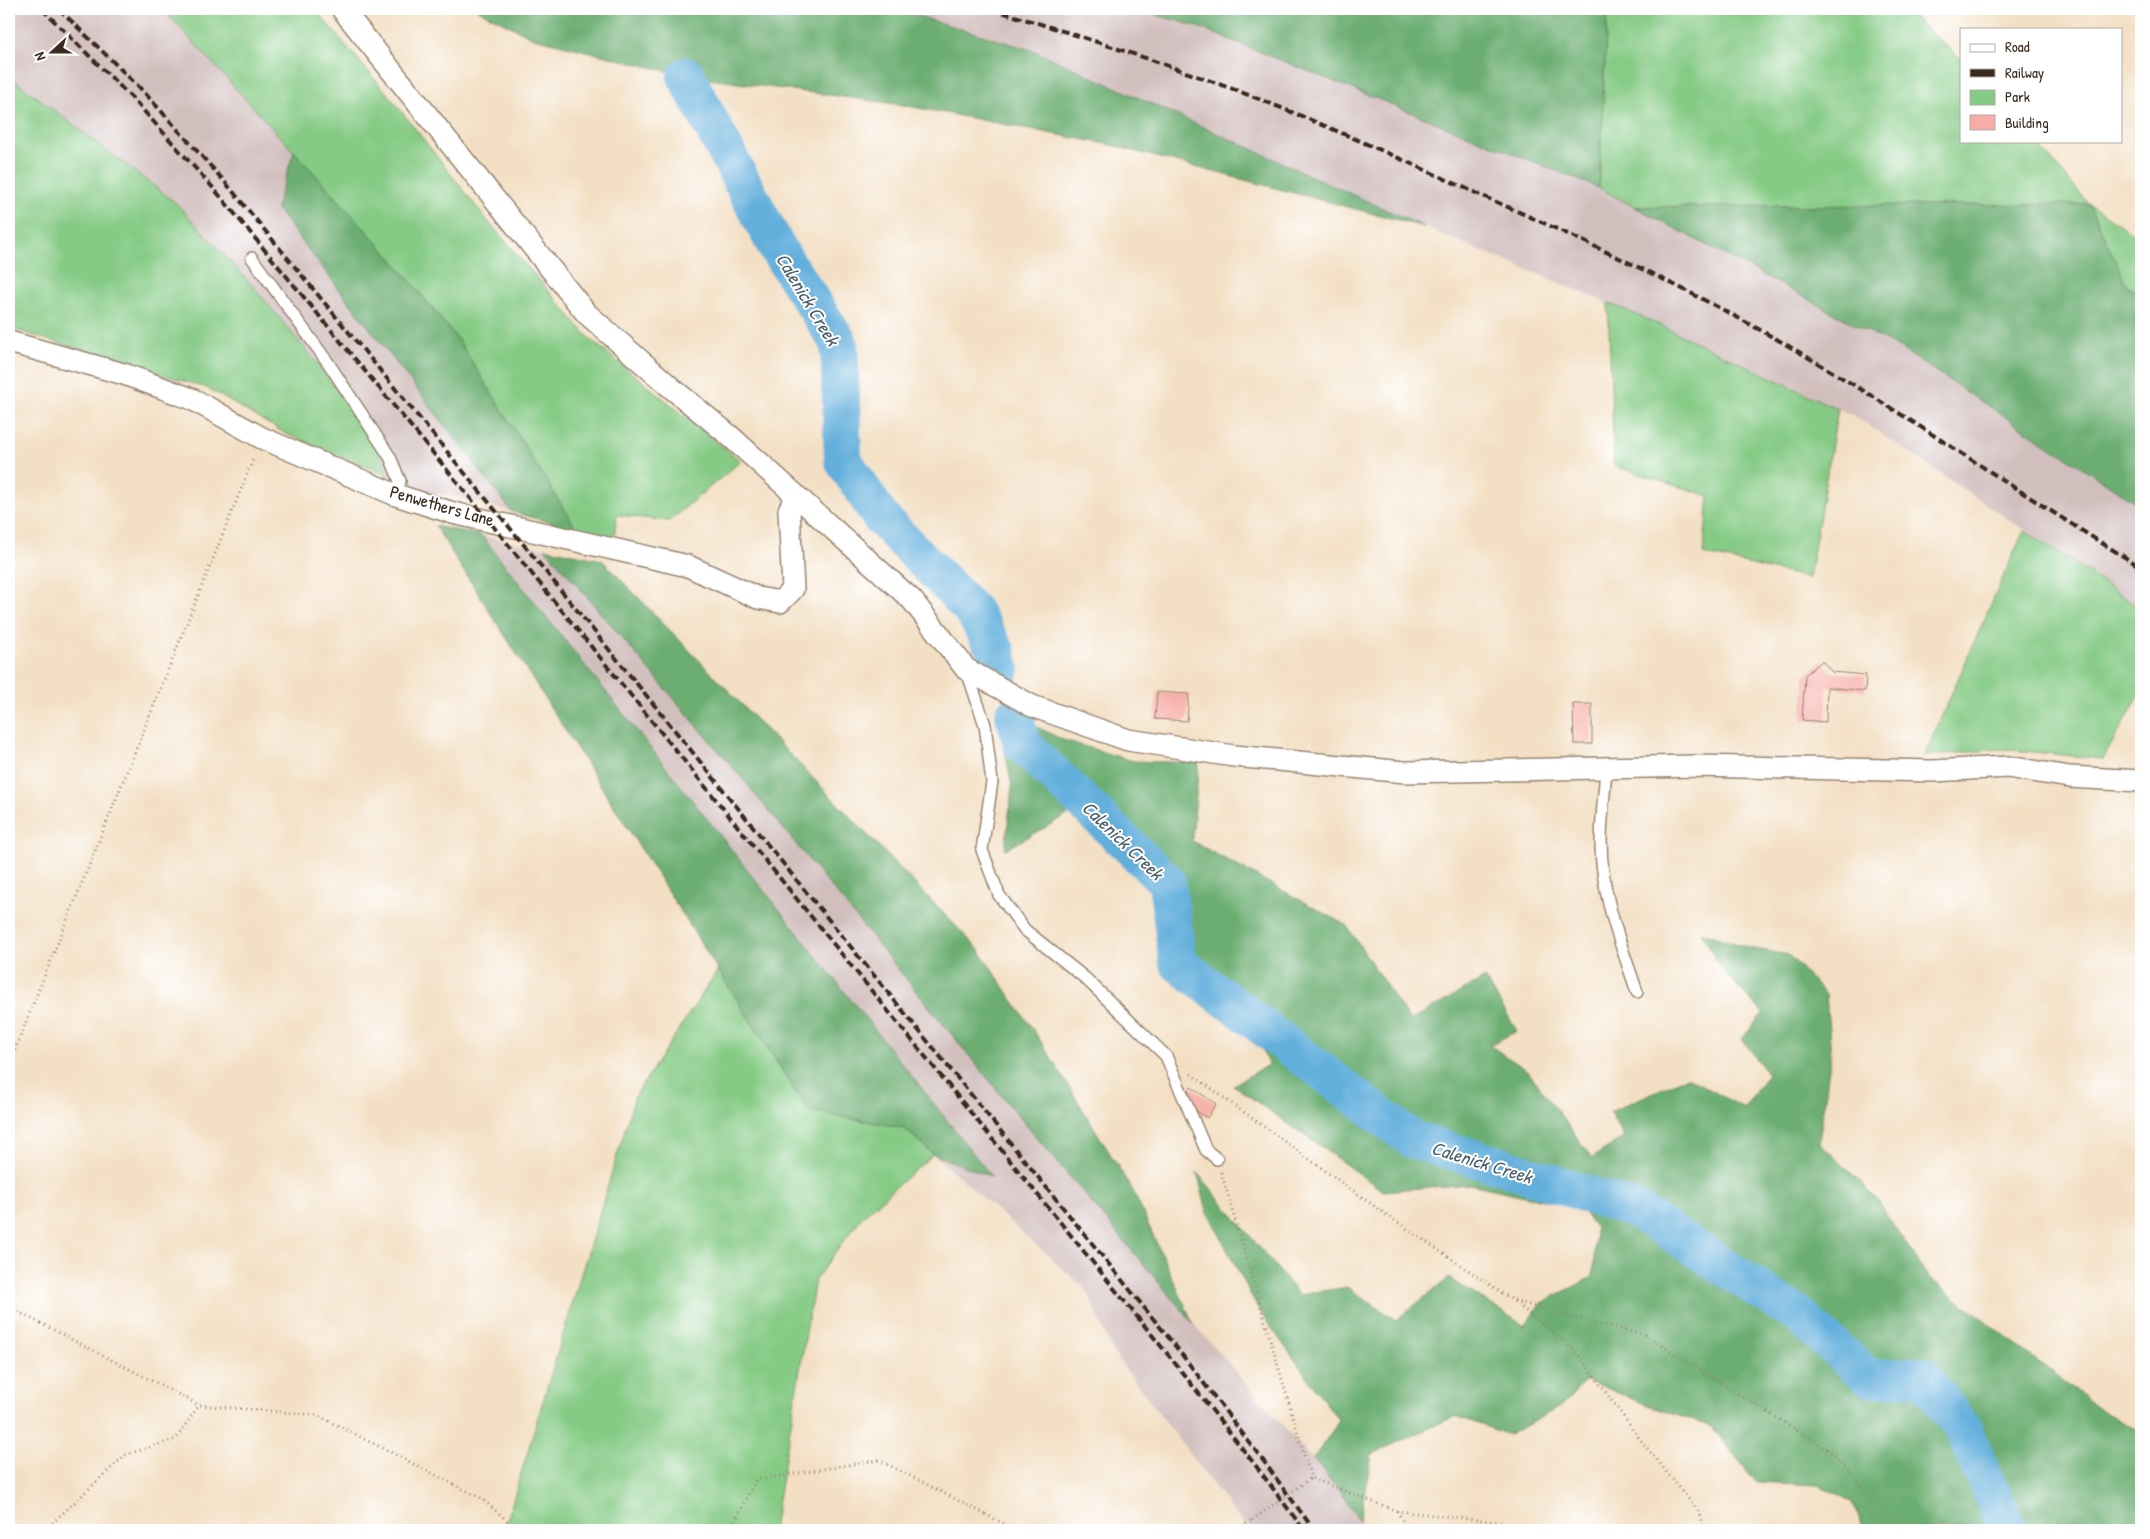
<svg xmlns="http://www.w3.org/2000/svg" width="2150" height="1539" viewBox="0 0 2150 1539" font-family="'Patrick Hand',sans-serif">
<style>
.industrial{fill:#d1bfbe}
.green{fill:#85ca85;stroke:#607a52}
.forest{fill:#6cae72;stroke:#546c48}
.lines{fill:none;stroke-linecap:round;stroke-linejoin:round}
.river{stroke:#62afdc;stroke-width:38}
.building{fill:#f7ada7}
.service-casing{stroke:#978470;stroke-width:14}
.minor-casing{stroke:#978470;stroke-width:24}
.path{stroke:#978470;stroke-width:3;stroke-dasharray:1 4;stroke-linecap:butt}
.service{stroke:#fff;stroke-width:11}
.minor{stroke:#fff;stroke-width:21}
.rail{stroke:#3b2a1e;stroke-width:4;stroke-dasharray:8 4;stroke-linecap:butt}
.path-bridge{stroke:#978470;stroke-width:3;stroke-dasharray:1 4;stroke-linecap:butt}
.labels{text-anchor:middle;stroke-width:4;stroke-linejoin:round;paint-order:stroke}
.street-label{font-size:18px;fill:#3b2a1e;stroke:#fff}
.water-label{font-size:19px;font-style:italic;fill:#4b5f6a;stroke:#fff}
</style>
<rect width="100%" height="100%" fill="#fff"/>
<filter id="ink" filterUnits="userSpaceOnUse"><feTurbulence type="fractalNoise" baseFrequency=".02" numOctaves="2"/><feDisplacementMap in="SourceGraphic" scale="10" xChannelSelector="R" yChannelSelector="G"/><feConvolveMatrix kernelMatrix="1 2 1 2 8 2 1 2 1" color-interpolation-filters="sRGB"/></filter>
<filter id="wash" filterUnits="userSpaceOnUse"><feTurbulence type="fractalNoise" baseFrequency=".0096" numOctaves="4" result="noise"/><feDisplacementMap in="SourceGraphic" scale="20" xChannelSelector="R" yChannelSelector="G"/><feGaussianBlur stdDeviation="1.12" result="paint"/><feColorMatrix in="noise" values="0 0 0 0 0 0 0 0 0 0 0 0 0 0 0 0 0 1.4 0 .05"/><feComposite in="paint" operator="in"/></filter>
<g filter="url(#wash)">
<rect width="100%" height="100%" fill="#f3dfc3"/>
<!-- industrial -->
<path class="industrial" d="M9,9h154l230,251 184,270 -123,-34 -32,-3 -33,-17 -10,-26 -129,-167 -74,-80 -167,-127z
M476,9h759l72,29 328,169 266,142 240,157v102l-285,-191 -205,-96 -227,-94 -313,-82 -208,-40 -217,-29 -152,-38z
M435,526l167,34 377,390 63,93 91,148 60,132 146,167 27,40h-115l-16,-16 -122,-162 -27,-63 -182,-161 -96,-17z"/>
<!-- green -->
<path class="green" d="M163,9h152l76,89 95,121 105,121 150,121 -72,60 -52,-6 -3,24 -37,-9 -118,-189 -66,-81z
M1609,9h296l56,50v82h74l54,63 52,35v55l-14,-8 -38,-82 -454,3 -36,-19 8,-173z
M9,76l167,127 74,80 71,85 58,82 10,26 -103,-42 -79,-46 -198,-60z
M1608,303l43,18 187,88 -29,169 -106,-24 6,-58 -95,-30z
M2024,530l117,78v85l-38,66 -101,-10 -78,7z
M718,970l90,141 96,17 29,26 -71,63 -47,63 -42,250h-269l131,-434z"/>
<!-- forest -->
<path class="forest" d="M476,9h418l141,42 389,176 -313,-82 -208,-40 -217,-29 -152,-38z
M1136,9h473l-2,6 -8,173 -401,-161z
M294,151l99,109 66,81 118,189 -65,-18 -236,-304z
M2089,204l38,82 14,8v212l-240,-157 -266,-142z
M435,526l46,9 511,642 -59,-23 -29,-26 -96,-17z
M545,548l57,12 377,390 63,93 91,148 60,132 -177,-210 -275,-336z
M1014,715l49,25 70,21 66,2 -7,78 154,84 64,96 75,-43 32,53 -28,14 38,25 65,88 32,-21 -14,-25 77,-35 57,31 24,-34 -26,-35 21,-26 -41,-43 -21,-38 49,16 39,7 37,40 5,59 -12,88 54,52 55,83 181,139 32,15v99h-277l-12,-27 -34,-18 -62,-3 -44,-55 -57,-19 -69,-28 -23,25 -54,30 -53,-19 -84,38 -13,67 -20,-31 -26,-31 26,-38 -79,-109 -53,-101 -10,-39 102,123 48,-8 49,33 53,-42 76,48 16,-23 52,-26 3,-49 -16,-20 -110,-24 -87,7 -150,-106 35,-20 -7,-21 -84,-62 -10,-50 -17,-44 -81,-74 -64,36 7,-63 -14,-71z"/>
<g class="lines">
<!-- river -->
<path class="river" d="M686,76l92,174 61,93 4,117 38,58 92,93 23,40 5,18
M1014,715l8,29 145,138 11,81 235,177 95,28 130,43 160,104 71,63 53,-2 40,51 46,103"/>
</g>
<g id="blocks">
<!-- building -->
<path class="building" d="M1822,661l10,11 34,3 -1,16 -38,-4 -1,35 -24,-2 3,-45z
M1157,692l32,2 -2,27 -32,-2z
M1573,704h19v40h-18z
M1191,1087l25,17 -9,14 -25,-17z"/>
</g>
</g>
<g filter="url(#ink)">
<use href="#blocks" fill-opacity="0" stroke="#978470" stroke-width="1"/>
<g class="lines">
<!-- service casing -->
<g class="service-casing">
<path id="service" d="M252,258l77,106 61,93 10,24 -4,14
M967,671l18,54 7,57 -10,68 17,45 26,35 60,48 81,78 40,94 11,9
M1606,768c-2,34 -8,69 -3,103 5,42 21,82 34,121"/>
</g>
<!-- minor casing -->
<g class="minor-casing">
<path id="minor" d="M342,9l244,304 82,72 62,51 182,164 54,69 66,37 96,34 106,16 171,16 291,-6 237,5 75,-4 61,10 72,4
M9,342l115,32 68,25 70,39 134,57 57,18 235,53 70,32 22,4 13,-13 -4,-79 7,-14"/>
</g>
<!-- path -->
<path class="path" d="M9,1064l245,-607
M1191,1074l197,142 123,83 65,52 63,87 60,74 5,18
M1221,1172l90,306 86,33 102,11 33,8
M1514,1300l40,13 91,22 188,118 68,77
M9,1307l190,98 118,10 164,83 37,32
M1397,1511l11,19
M45,1530l80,-75 51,-16 23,-34
M730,1530l26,-50 123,-20 137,70
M1244,1530l-3,-3 11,-7"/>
<!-- service -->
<use href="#service" class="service"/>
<!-- minor -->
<use href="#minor" class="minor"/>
<!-- rail -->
<path class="rail" d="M42,9l92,91 81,90 247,298 712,874 82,104 48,64
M59,9l84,82 82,91 299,363 649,798 89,116 52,71
M991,9c81,24 160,50 239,79 86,32 171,71 255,109 82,36 165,74 244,116 143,76 274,171 412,254"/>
<!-- path-bridge -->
<path class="path-bridge" d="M1252,1520l59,-42"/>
</g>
</g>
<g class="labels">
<!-- street labels -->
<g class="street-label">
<text transform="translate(442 506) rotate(16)" y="6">Penwethers Lane</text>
</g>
<!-- water labels -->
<g class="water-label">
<text transform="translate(808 299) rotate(59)" y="7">Calenick Creek</text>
<text transform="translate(1123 840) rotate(44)" y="7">Calenick Creek</text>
<text transform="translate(1482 1162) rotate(17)" y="7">Calenick Creek</text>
</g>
</g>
<!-- margin -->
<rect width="2150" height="1539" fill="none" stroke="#fff" stroke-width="30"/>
<!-- legend -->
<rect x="1960" y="28" width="162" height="115" fill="#ffffff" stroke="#b1aaa5"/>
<rect x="1970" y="44" width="25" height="8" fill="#ffffff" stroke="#b1aaa5"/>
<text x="2005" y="52" font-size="15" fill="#3b2a1e">Road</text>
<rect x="1970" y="69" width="25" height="8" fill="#3b2a1e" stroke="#b1aaa5"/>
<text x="2005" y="78" font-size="15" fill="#3b2a1e">Railway</text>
<rect x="1970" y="90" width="25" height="15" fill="#85ca85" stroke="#b1aaa5"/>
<text x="2005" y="102" font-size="15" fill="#3b2a1e">Park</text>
<rect x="1970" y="115" width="25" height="15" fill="#f7ada7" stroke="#b1aaa5"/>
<text x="2005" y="128" font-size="15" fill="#3b2a1e">Building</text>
<!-- north arrow -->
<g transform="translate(52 52) rotate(249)" stroke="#ffffff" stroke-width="4" paint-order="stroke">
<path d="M0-4L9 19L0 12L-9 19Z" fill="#3b2a1e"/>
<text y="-8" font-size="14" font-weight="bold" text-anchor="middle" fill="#3b2a1e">N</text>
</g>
</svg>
